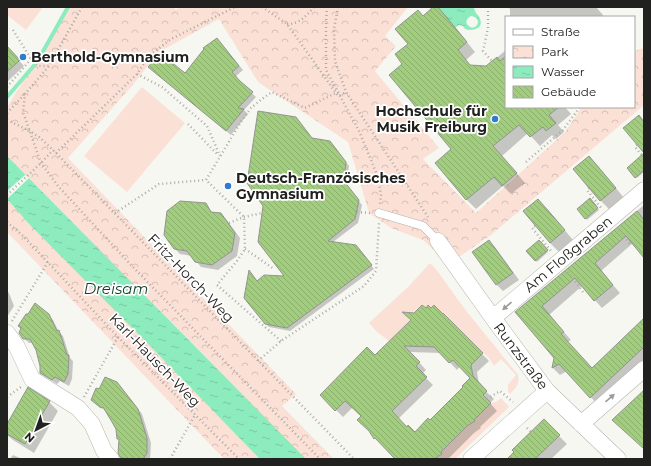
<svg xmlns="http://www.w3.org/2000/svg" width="651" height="466" viewBox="0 0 651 466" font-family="Montserrat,sans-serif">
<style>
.grass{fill:#fbe0d6}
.park{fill:url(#park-crowns)}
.water{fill:url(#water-ripples);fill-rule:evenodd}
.pier{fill:#f7f7f2}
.shadow{fill:#0003;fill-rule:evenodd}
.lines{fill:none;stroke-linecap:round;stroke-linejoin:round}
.stream{stroke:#8cecbe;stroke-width:4}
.building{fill:url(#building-back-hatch);stroke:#939591;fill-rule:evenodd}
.lane-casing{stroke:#b5b4af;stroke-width:9}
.street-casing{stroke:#b5b4af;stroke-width:17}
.path{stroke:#ababa7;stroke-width:2.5;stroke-dasharray:1 3;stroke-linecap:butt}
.lane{stroke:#fff;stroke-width:8}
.street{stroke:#fff;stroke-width:16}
.oneway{fill:#9b9b9a}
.poi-dot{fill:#307bcb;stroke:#fff;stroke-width:1.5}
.labels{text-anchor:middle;stroke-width:3.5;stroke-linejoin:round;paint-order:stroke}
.poi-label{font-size:14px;font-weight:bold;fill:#21211f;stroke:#fff;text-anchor:start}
.street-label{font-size:14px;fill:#21211f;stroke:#fff}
.water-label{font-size:15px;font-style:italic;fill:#153f2d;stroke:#fff}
</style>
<defs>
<pattern id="park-crowns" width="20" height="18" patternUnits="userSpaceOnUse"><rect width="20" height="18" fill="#fbe0d6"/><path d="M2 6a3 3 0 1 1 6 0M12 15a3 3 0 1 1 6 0" fill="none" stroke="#d7c0b7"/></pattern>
<pattern id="water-ripples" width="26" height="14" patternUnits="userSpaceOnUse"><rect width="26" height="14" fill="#8cecbe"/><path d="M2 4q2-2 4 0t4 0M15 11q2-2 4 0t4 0" fill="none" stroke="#78caa3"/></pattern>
<pattern id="building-back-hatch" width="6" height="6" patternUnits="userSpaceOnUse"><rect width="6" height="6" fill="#a2cc7e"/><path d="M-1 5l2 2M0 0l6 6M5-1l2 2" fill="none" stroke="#8baf6c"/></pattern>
</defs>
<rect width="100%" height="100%" fill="#f7f7f2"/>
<!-- grass -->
<path class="grass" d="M7,7h36l-17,23 -19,-15z
M142,87l43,36 -58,69 -43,-36z
M430,263l6,6 28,39 54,67c2,9 -2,13 -8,19l-2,-2v-7l8,-10 -15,-16 -7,7 -5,-8 -7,-6 -38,-39 -1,1 -9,-9 -3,3 -3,-3 -2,3 -4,-3 -14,12 3,3 -22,21 -12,-9 -8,-9 40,-37z
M501,398l8,9 -54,52h-21l7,-5v-2l26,-26 8,-5 -1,-1 17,-17 5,-1z"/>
<!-- park -->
<path class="park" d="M69,7h104l3,3 4,-3h228l-23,29 11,10 -21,25 64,77 -16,11 53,54 89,-81 17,-25h52v-56l10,-3v57l-153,130 -44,30 -9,-11 -15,-14 -32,-12 -22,-15 -21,-71 -90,-60 -39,-63 -60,33 -28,35 -63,71 228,236 -14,12 52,53h-110l-217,-227v-125z"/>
<!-- water -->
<path class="water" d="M438,7h36c0,2 1,4 2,6 3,4 3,2 4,6 4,9 -7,13 -15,10l-2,-3 -4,-1 -4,3zM471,16c13,2 5,16 -2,10 -5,-3 -2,-8 2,-10z
M7,156l299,303h-46l-103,-106 -126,-127 -24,-27z"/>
<!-- pier -->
<path class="pier" d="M25,175l4,3 -22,21v-8z"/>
<!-- shadow -->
<path class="shadow" d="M434,7h3l8,8 30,37 -9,8 5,6 15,1 20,-17v57h59l6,7 -13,11 6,7 -8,7 -4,-4 -12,11 -12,-13 -26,23 23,27 -14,11 -8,-8 -27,23 -9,-9 -31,-37 17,-14 -49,-85 5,-20 14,-28z
M508,7h88l7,8v2h-93v-8z
M221,43l22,27 -8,7 21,20 -12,13 4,4 -17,21 -77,-64 31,3z
M7,47l17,19 -17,16z
M312,139l21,6 16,21 -3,19 16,20 -4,18 -25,19 26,7 15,20 -84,62 -21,-4 -3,-3 -9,-42 29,-5z
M589,157l9,9 26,32 -14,12 -9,-9 -26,-32z
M644,163v9l-7,6 -9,-10z
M590,199l9,11 -12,10 -9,-11z
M538,200l9,9 26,31 -14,12 -9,-9z
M205,204l8,9 7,1 6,5 14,19 -3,18 -19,14 -17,-3 -9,-11 -12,-2 -5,-5z
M644,205v51l-11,-13 -32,28 19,22 -18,15 -20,-22 -33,29 22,25 -3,2 24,27 52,-49v42l-46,43 -31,-34 -7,4 -7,-7 3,-10 -40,-46z
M489,241l6,6 24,33 -16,11 -6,-6 -23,-33z
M539,242l9,10 -11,10 -10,-11z
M7,288l1,4 1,1 5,13 -7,11z
M426,309h5l12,5 46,47 -12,11 2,13 15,14 -4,4 7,8 -17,16 1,1 -7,5 -26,26h-51l-14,-14h-1l-7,-7 -12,-22 -10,-9 -10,10 -22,-22 54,-39 37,-36 3,-6zM410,352l31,1 16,17 3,-4 11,12 -6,10 -35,33 -15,12 -8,-5 -9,-9 35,-34 -11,-11 4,-4z
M48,315l5,5 6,12 4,4 7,22 3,3 -1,18 -3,7 -9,-5 -3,3 -11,-7 -5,-5v-6l-4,-16 -4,-7h-4l-5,-5 -3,-9 -2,-3z
M121,388l21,26 9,29 -1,16h-29l-1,-18 -3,-3v-9l-10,-17 -11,-8z
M49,402l9,9 -24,42 -21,-13 -6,-5v-9z
M544,421l23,23 -16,15h-42z
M13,455l7,3 1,1h-11z"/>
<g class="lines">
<!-- stream -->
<path class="stream" d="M7,97l30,-35 31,-55"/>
</g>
<!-- building -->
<path class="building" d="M433,7h5l29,35 -9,8 12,15 16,1 11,-9 3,4 6,-5v51h53l-10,8 7,8 -10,8 -3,-4 -13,10 -11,-12 -26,21 24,27 -15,13 -8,-9 -28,23 -31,-37 16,-14 -62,-74 13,-11 -7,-10 13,-10 -13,-15 23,-19 5,6z
M217,38l22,28 -7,6 8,9 13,11 -15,16 6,1 -18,22 -78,-64 12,-14 25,20 19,-24 -1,-1z
M7,46l13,14 -13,12z
M258,111l38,6 16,21 18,3 16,21 -2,19 15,19 -4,19 -27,22 28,4 16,20 -85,63 -22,-4 -21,-26 5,-28 8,11 7,-6 20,1 -26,-34 5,-36 -16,-23z
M639,115l5,7v31l-21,-25z
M644,153v17l-9,8 -8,-10z
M589,156l27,32 -16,13 -27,-32z
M590,198l8,10 -13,11 -8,-10z
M538,199l27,31 -15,13 -27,-32z
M180,201l26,2 5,9 10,1 14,20 -3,18 -20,14 -17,-3 -8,-11 -13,-2 -10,-14 3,-24z
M637,211l7,9v38l-18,-22 -31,27 18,22 -19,16 -19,-23 -33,28 22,26 -3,2 31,34 52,-50v29l-54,51 -31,-34 -7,4 2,-10 -39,-46z
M489,240l24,33 -17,12 -24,-33z
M539,240l9,10 -13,11 -9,-10z
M35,303l14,11 8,17 2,-1 8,25h2l-1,19 -4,8 -9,-5 -3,3 -12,-7v-7l-4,-16 -6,-11h-7l-4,-6 2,-5 -3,-2 8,-12h2z
M422,305l4,3 2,-3 3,3 3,-3 9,9v-1l40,40 -12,12 2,11 14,15 -4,4 8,8 -17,17 1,1 -8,5 -26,26 1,2 -8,5h-39l-20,-21 -1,1 -5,-8 -12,-11 4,-4 -16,-15 -10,10 -15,-16 47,-48 8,8 36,-35 -9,-8 12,1zM404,346l30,1 15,16 4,-3 17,18 -8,8 1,1 -33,33 -2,-2 -13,14 -7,-7 -1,2 -15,-16 35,-34 -11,-11 4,-4z
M105,377l12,5 21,27 9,29v15l-4,6h-18l-5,-2 -2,-4 1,-14h-2l-1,-10 -4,-7 -9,-15 -2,1 -10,-8 5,-12 3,1z
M28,387l22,14 -25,43 -18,-10v-10z
M644,390v59l-32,-29z
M544,419l16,16 -25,24h-28l7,-7 -2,-2z"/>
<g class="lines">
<!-- lane casing -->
<g class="lane-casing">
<path id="lane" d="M379,213l44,13 15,15"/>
</g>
<!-- street casing -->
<g class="street-casing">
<path id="street" d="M438,241l55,77 54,73 71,68
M493,318l151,-128
M7,333l10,14 15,32 46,29 14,16 12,27 7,8
M581,424l63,-55
M471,459l76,-68"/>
</g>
<!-- path -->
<path class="path" d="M82,7l-33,59 -24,28 -2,18 18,51 17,23 74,80 188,193
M262,7l25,17 49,69 3,3 7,-4
M327,7l-1,16v47l33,61 19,46 3,18 -1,9
M338,7l-4,22 1,32 11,31 82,125
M343,7h6
M488,7v21l-5,23 9,10
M287,24c13,0 19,-8 27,-17
M13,30l18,29
M634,44l3,-2
M137,74l25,13 45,39 13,30
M7,87l24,-28 4,3 4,4h10
M7,113l17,-18
M7,120l23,11 9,6 17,16 298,306
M188,124l30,31
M637,145l-2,2 9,11
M56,153l81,-79 12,-18 22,-17 64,-32
M526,162l37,-32 17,-23
M589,188l-2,2 15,19
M7,195l34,-32 12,-13
M357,212l13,1
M115,213l44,-29 47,-4
M7,222l16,14 95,101 121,122
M229,223l15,-6 18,-4
M535,226l-3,2 19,23
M619,230l10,13 2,-1
M245,249l29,20
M568,272l15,20 2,-2
M12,321l36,-59
M281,341l-64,-56 20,-24 8,-12 -1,-32 -38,-37 36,-60 9,-12 11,-9 10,-7 33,16 31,-15
M258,361l23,-20 83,-55 12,-15 3,-48
M7,397l14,-10
M84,397l34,-60
M487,399l13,-8 13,11
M527,428l4,4
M170,459l25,-44"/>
<!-- lane -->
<use href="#lane" class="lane"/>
<!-- street -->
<use href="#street" class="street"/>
</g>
<!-- one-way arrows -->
<defs><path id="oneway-solid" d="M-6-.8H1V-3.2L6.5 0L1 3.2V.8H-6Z"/></defs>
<g class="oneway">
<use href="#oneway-solid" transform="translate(507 306) rotate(139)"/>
<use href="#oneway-solid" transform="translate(610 398) rotate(-41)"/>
</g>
<!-- markers -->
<g class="poi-dot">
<circle cx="23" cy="57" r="4"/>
<circle cx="495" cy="119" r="4"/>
<circle cx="228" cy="186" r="4"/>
</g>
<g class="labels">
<!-- poi labels -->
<g class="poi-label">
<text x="31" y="62">Berthold-Gymnasium</text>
<text x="487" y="116" text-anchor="end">Hochschule für<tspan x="487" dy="16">Musik Freiburg</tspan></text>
<text x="236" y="183">Deutsch-Französisches<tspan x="236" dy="16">Gymnasium</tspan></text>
</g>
<!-- street labels -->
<g class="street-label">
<text transform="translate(568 254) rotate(-40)" y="5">Am Floßgraben</text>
<text transform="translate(191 278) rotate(46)" y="5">Fritz-Horch-Weg</text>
<text transform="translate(521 356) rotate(53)" y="5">Runzstraße</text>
<text transform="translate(155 360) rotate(46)" y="5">Karl-Hausch-Weg</text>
</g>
<!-- water labels -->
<g class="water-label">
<text x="116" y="294">Dreisam</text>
</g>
</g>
<!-- border -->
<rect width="651" height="466" fill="none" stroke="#21211f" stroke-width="16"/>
<!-- legend -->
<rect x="505" y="16" width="130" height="92" fill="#ffffff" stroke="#a6a6a5"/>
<rect x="513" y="29" width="20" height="6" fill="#ffffff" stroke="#a6a6a5"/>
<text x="541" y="36" font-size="12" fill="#21211f">Straße</text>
<rect x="513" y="46" width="20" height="12" fill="url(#park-crowns)" stroke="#a6a6a5"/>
<text x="541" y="56" font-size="12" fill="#21211f">Park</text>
<rect x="513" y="66" width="20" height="12" fill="url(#water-ripples)" stroke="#a6a6a5"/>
<text x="541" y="76" font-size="12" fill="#21211f">Wasser</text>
<rect x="513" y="86" width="20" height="12" fill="url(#building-back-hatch)" stroke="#a6a6a5"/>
<text x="541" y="96" font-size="12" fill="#21211f">Gebäude</text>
<!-- north arrow -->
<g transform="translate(36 430) rotate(221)" stroke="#ffffff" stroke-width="3" paint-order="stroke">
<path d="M0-3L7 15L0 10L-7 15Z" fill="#21211f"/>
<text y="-6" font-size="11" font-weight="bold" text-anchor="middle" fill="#21211f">N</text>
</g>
</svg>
